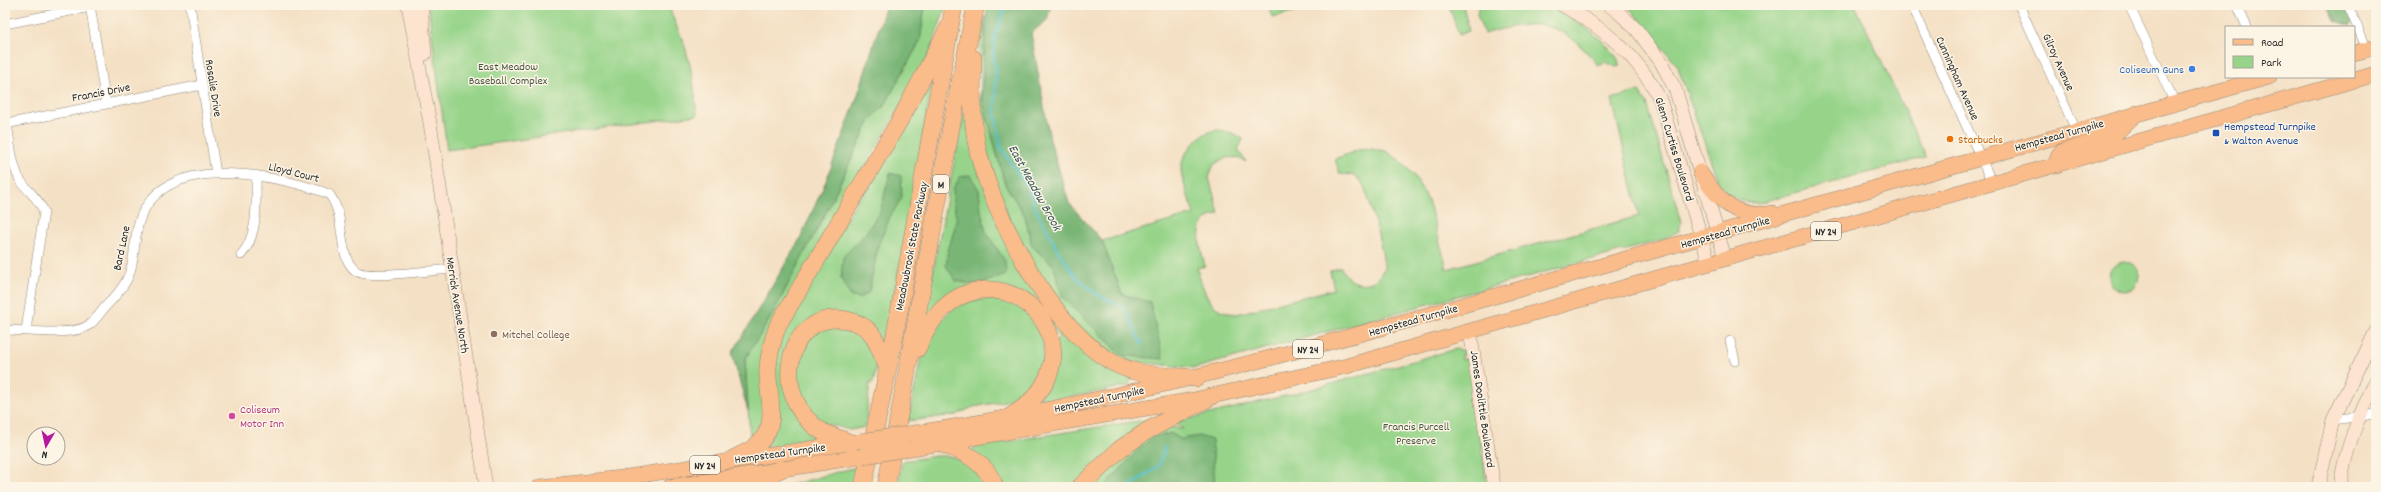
<svg xmlns="http://www.w3.org/2000/svg" width="2381" height="492" viewBox="0 0 2381 492" font-family="Dekko,sans-serif">
<style>
.green{fill:#97d48a;stroke:#61805a}
.forest{fill:#79b676;stroke:#527050}
.lines{fill:none;stroke-linecap:round;stroke-linejoin:round}
.stream{stroke:#53c0cb;stroke-width:2.5}
.street-casing{stroke:#908678;stroke-width:10}
.secondary-casing{stroke:#908678;stroke-width:14}
.primary-casing{stroke:#908678;stroke-width:16}
.highway-casing{stroke:#908678;stroke-width:18}
.street{stroke:#fff;stroke-width:9}
.secondary{stroke:#fde4d0;stroke-width:13}
.primary{stroke:#f9bc8a;stroke-width:15}
.highway{stroke:#f9bc8a;stroke-width:17}
.primary-bridge-casing{stroke:#908678;stroke-width:16;stroke-linecap:butt}
.primary-bridge{stroke:#f9bc8a;stroke-width:15}
.shop-dot{fill:#3f7fe0;stroke:#fcf5e5;stroke-width:1.5}
.transit-dot{fill:#1a4fb4;stroke:#fcf5e5;stroke-width:1.5}
.food-dot{fill:#e8710a;stroke:#fcf5e5;stroke-width:1.5}
.education-dot{fill:#8d6e63;stroke:#fcf5e5;stroke-width:1.5}
.hotel-dot{fill:#d1479c;stroke:#fcf5e5;stroke-width:1.5}
.labels{text-anchor:middle;stroke-width:3;stroke-linejoin:round;paint-order:stroke}
.shield{fill:#fcf5e5;stroke:#6a6863;stroke-width:1}
.shield-label{font-size:11px;font-weight:bold;fill:#2b2b2b}
.street-label{font-size:12px;fill:#2b2b2b;stroke:#fcf5e5}
.park-label{font-size:12px;fill:#465543;stroke:#fcf5e5}
.shop-label{font-size:12px;fill:#366cbe;stroke:#fcf5e5;text-anchor:end}
.transit-label{font-size:12px;fill:#164399;stroke:#fcf5e5;text-anchor:start}
.food-label{font-size:12px;fill:#c56008;stroke:#fcf5e5;text-anchor:start}
.education-label{font-size:12px;fill:#785e54;stroke:#fcf5e5;text-anchor:start}
.hotel-label{font-size:12px;fill:#b23c85;stroke:#fcf5e5;text-anchor:start}
.water-label{font-size:13px;font-style:italic;fill:#37585b;stroke:#fcf5e5}
</style>
<rect width="100%" height="100%" fill="#fcf5e5"/>
<filter id="ink" filterUnits="userSpaceOnUse"><feTurbulence type="fractalNoise" baseFrequency=".025" numOctaves="2"/><feDisplacementMap in="SourceGraphic" scale="8" xChannelSelector="R" yChannelSelector="G"/><feConvolveMatrix kernelMatrix="1 2 1 2 8 2 1 2 1" color-interpolation-filters="sRGB"/></filter>
<filter id="wash" filterUnits="userSpaceOnUse"><feTurbulence type="fractalNoise" baseFrequency=".012" numOctaves="4" result="noise"/><feDisplacementMap in="SourceGraphic" scale="16" xChannelSelector="R" yChannelSelector="G"/><feGaussianBlur stdDeviation="0.9" result="paint"/><feColorMatrix in="noise" values="0 0 0 0 0 0 0 0 0 0 0 0 0 0 0 0 0 1.4 0 .05"/><feComposite in="paint" operator="in"/></filter>
<g filter="url(#wash)">
<rect width="100%" height="100%" fill="#f4e0c4"/>
<!-- green -->
<path class="green" d="M428,5h241c4,17 14,32 18,49 6,20 8,40 10,61l-250,35z
M925,5h21l-17,51 -156,271 -10,106 -13,7 -5,-81 27,-44 56,-107 42,-88 14,-14 36,-65z
M1268,5h53l-49,12z
M1431,5h32l6,26 -10,4 -10,-29z
M1479,5c21,0 44,-3 64,0 17,2 79,44 76,61l-3,1 -11,-5 -7,3c-38,-46 -60,-47 -114,-31l-7,-20z
M1627,5h228l71,152 -168,46c-17,0 -28,-6 -39,-19l-42,-119z
M985,16l-3,82 23,86 20,32 7,30 22,20 9,32 60,58 -1,-61 -20,-54 92,-27c-3,-11 -13,-34 -13,-45 1,-16 19,-38 36,-39 10,0 18,4 26,9l-5,11 8,12c-12,-7 -23,-6 -33,4l-4,12 10,36c-28,6 -19,32 -14,52l-8,2c7,24 12,45 40,46l97,-25 -4,-18 11,-4c7,21 37,23 43,0 1,-8 -16,-76 -22,-84 -2,-3 -6,-5 -9,-8l-13,-1 -5,-15 23,-9 13,-1 15,2 14,10 13,13 15,26 19,69 192,-53 -27,-117 27,-8 8,12 34,119 -2,9 -17,9 -467,128 -79,-8 -42,-33 -53,-79 -31,-80 -9,-43 -1,-87z
M931,73l3,3 -49,271 -8,-12 -54,-18 -38,56 33,61 -1,7 -51,8 -2,-2 7,-69 9,-45z
M965,106l6,32 81,174 81,64 -5,10 -89,17 17,-63 3,-2 -13,-22 -15,-15 -69,-10 -22,11 -12,12 4,-38z
M2109 276a15 15 0 1 1 30 0a15 15 0 1 1-30 0Z
M1004,297l37,26 4,51 -23,24 -49,9 -17,8 -48,6 15,-74 5,-14 31,-31z
M827,324l37,9 13,31 -4,19h-3l-5,44 -15,3 -22,-6 -3,4 -26,-25 -6,-34 18,-36z
M1456,349l9,2 1,2 -5,2 1,5 7,-2 2,6 16,123h-400l34,-33 45,-28 17,3 -7,-7 129,-31z
M1152,419l-78,68h-74l-30,-34 6,-7z
M936,456h14l12,5 2,-3 27,29h-93l4,-26z
M859,467l-5,20h-76c28,-4 53,-15 81,-20z"/>
<!-- forest -->
<path class="forest" d="M886,5h39l-5,36 -36,65 -14,14 -42,88 -56,107 -27,44 3,52 -16,-57 67,-113 27,-60 30,-80z
M987,5h64l-4,15 -16,13 19,107 19,63 33,38 20,53 28,8 13,57 -40,-3 -60,-58 -9,-32 -22,-20 -7,-30 -20,-32 -23,-86z
M2327,5h29l-5,21 -15,-5z
M890,173l11,3 1,21 -12,20 -12,29 -9,46 -9,6 -9,-1 -10,-18 2,-22 21,-22 16,-23z
M970,175l9,15 2,21 5,21 19,29 1,14 -30,10 -20,-4 -10,-15 2,-14 9,-33 -4,-16v-14l7,-12z
M1171,433l9,6 19,-3 13,4 3,47h-111l30,-33 19,-17z"/>
<g class="lines">
<!-- stream -->
<path class="stream" d="M1006,5l-10,28 -3,21 3,16 -1,43 6,35 27,41 8,21 23,42 18,26 21,17 26,13 18,36
M1129,487l30,-22 6,-18"/>
</g>
</g>
<g filter="url(#ink)">
<g class="lines">
<!-- street casing -->
<g class="street-casing">
<path id="street" d="M90,5l16,99
M190,5l26,169
M1912,5l80,178
M2019,5l57,125
M2129,5l46,98
M2237,5l10,22
M2348,5l19,44
M5,24l85,-17
M5,124l197,-39
M7,124c3,17 4,38 12,54 7,13 20,19 25,34l-18,118
M241,255c18,-19 15,-55 15,-80
M5,330c22,0 66,7 84,-5 6,-4 11,-12 16,-18 8,-8 16,-16 21,-26 10,-18 7,-42 14,-62 26,-69 137,-44 189,-25 11,14 11,32 14,49 1,10 5,24 15,29 14,7 76,-2 95,-3
M1730,341l5,20
M2333,420l43,-6"/>
</g>
<!-- secondary casing -->
<g class="secondary-casing">
<path id="secondary" d="M408,5l22,118 56,364
M421,5l4,49
M1562,5c43,24 75,49 98,94l49,164
M1608,5l7,4 22,21 24,32 15,29 49,167
M1470,331l24,156
M2318,487l15,-67 43,-89
M2340,487c5,-38 19,-72 36,-106"/>
</g>
<!-- primary casing -->
<g class="primary-casing">
<path id="primary" d="M2354,53l22,-6
M2057,165l1,-9 3,-4 52,-16 24,-23
M1700,172c18,28 35,48 72,41
M908,434c211,-31 415,-89 619,-147 248,-69 494,-142 742,-210
M906,449l288,-49 153,-34 1029,-292
M540,487l82,-9 232,-36
M670,487l188,-30"/>
</g>
<!-- highway casing -->
<g class="highway-casing">
<path id="highway" d="M973,58c-1,31 -2,62 5,93 16,68 84,202 156,220 20,6 43,5 63,7
M917,349c6,-12 11,-24 20,-34 67,-76 177,38 73,102
M851,443c-9,-4 -20,-7 -28,-11 -56,-33 -37,-124 24,-112 9,2 18,6 24,13 7,10 11,22 16,33
M940,443c24,9 46,18 55,44
M731,460c9,-5 20,-9 27,-16 23,-20 8,-51 10,-77 1,-15 5,-28 10,-42l126,-212 47,-90
M743,487l38,-18
M863,487l31,-147 60,-335
M886,487l68,-376 22,-106
M1080,487l40,-38 27,-18 63,-34"/>
</g>
<!-- street -->
<use href="#street" class="street"/>
<!-- secondary -->
<use href="#secondary" class="secondary"/>
<!-- primary -->
<use href="#primary" class="primary"/>
<!-- highway -->
<use href="#highway" class="highway"/>
<!-- primary-bridge casing -->
<g class="primary-bridge-casing">
<path id="primary-bridge" d="M861,441l47,-7
M858,457l48,-8"/>
</g>
<!-- primary-bridge -->
<use href="#primary-bridge" class="primary-bridge"/>
</g>
</g>
<!-- markers -->
<circle class="shop-dot" cx="2192" cy="69" r="4"/>
<rect class="transit-dot" x="2212" y="129" width="8" height="8" rx="2"/>
<circle class="food-dot" cx="1950" cy="139" r="4"/>
<circle class="education-dot" cx="494" cy="334" r="4"/>
<circle class="hotel-dot" cx="232" cy="416" r="4"/>
<g class="labels">
<!-- shield labels -->
<g class="shield">
<rect x="933" y="175" width="16" height="18" rx="3"/>
<rect x="1811" y="222" width="30" height="18" rx="3"/>
<rect x="1293" y="340" width="30" height="18" rx="3"/>
<rect x="690" y="456" width="30" height="18" rx="3"/>
</g>
<g class="shield-label">
<text x="941" y="188">M</text>
<text x="1826" y="235">NY 24</text>
<text x="1308" y="353">NY 24</text>
<text x="705" y="469">NY 24</text>
</g>
<!-- street labels -->
<g class="street-label">
<text transform="translate(2059 62) rotate(66)" y="4">Gilroy Avenue</text>
<text transform="translate(1958 78) rotate(66)" y="4">Cunningham Avenue</text>
<text transform="translate(214 88) rotate(81)" y="4">Rosalie Drive</text>
<text transform="translate(101 92) rotate(-11)" y="4">Francis Drive</text>
<text transform="translate(2059 135) rotate(-16)" y="4">Hempstead Turnpike</text>
<text transform="translate(1675 149) rotate(73)" y="4">Glenn Curtiss Boulevard</text>
<text transform="translate(294 172) rotate(14)" y="4">Lloyd Court</text>
<text transform="translate(1725 232) rotate(-16)" y="4">Hempstead Turnpike</text>
<text transform="translate(911 246) rotate(-79)" y="4">Meadowbrook State Parkway</text>
<text transform="translate(121 248) rotate(-78)" y="4">Bard Lane</text>
<text transform="translate(458 305) rotate(81)" y="4">Merrick Avenue North</text>
<text transform="translate(1413 320) rotate(-16)" y="4">Hempstead Turnpike</text>
<text transform="translate(1099 399) rotate(-12)" y="4">Hempstead Turnpike</text>
<text transform="translate(1483 409) rotate(82)" y="4">James Doolittle Boulevard</text>
<text transform="translate(780 453) rotate(-8)" y="4">Hempstead Turnpike</text>
</g>
<!-- park labels -->
<g class="park-label">
<text x="508" y="70">East Meadow<tspan x="508" dy="14">Baseball Complex</tspan></text>
<text x="1416" y="430">Francis Purcell<tspan x="1416" dy="14">Preserve</tspan></text>
</g>
<!-- shop labels -->
<g class="shop-label">
<text x="2184" y="73">Coliseum Guns</text>
</g>
<!-- transit labels -->
<g class="transit-label">
<text x="2224" y="130">Hempstead Turnpike<tspan x="2224" dy="14">&amp; Walton Avenue</tspan></text>
</g>
<!-- food labels -->
<g class="food-label">
<text x="1958" y="143">Starbucks</text>
</g>
<!-- education labels -->
<g class="education-label">
<text x="502" y="338">Mitchel College</text>
</g>
<!-- hotel labels -->
<g class="hotel-label">
<text x="240" y="413">Coliseum<tspan x="240" dy="14">Motor Inn</tspan></text>
</g>
<!-- water labels -->
<g class="water-label">
<text transform="translate(1036 187) rotate(61)" y="5">East Meadow Brook</text>
</g>
</g>
<!-- margin -->
<rect width="2381" height="492" fill="none" stroke="#fcf5e5" stroke-width="20"/>
<!-- legend -->
<rect x="2225" y="26" width="130" height="52" fill="#fcf5e5" stroke="#a8a49b"/>
<rect x="2233" y="39" width="20" height="6" fill="#f9bc8a" stroke="#a8a49b"/>
<text x="2261" y="46" font-size="12" fill="#2b2b2b">Road</text>
<rect x="2233" y="56" width="20" height="12" fill="#97d48a" stroke="#a8a49b"/>
<text x="2261" y="66" font-size="12" fill="#2b2b2b">Park</text>
<!-- north arrow -->
<g transform="translate(46 446) rotate(189)"><circle r="19" fill="#fcf5e5" stroke="#a8a49b"/>
<path d="M0-3L7 15L0 10L-7 15Z" fill="#b5179e"/>
<text y="-6" font-size="11" font-weight="bold" text-anchor="middle" fill="#2b2b2b">N</text>
</g>
</svg>
